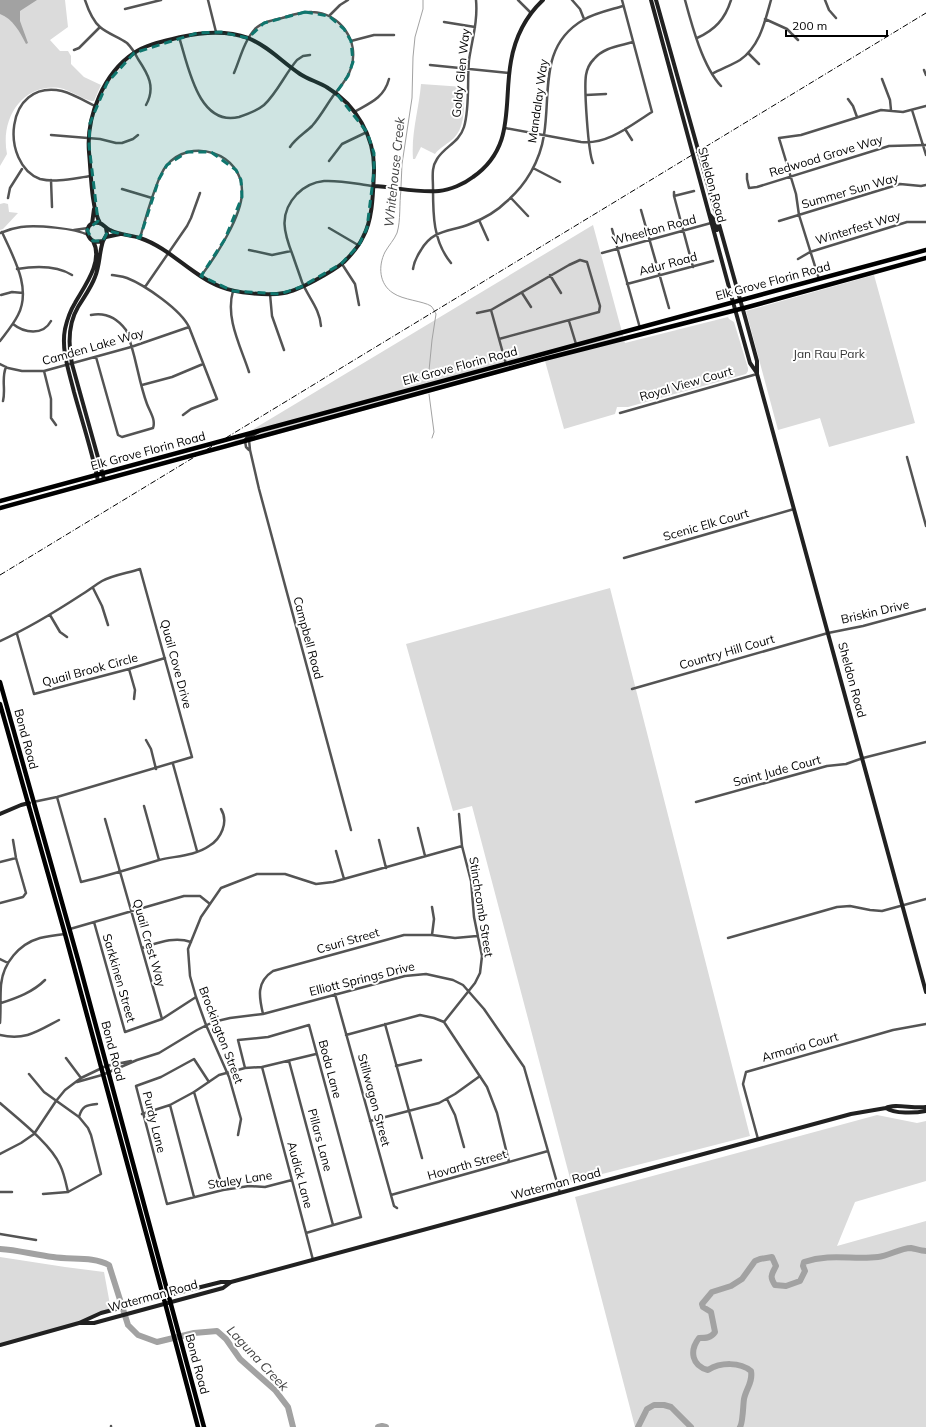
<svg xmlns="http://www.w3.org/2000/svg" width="926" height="1427" viewBox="0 0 926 1427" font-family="Mulish,sans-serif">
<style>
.green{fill:#dbdbdb}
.water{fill:#a2a2a2}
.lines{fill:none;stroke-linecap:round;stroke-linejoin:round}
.stream{stroke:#a2a2a2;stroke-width:1}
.river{stroke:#a2a2a2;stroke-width:6}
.street{stroke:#545454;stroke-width:2.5}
.secondary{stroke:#212121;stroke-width:4}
.primary{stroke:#000;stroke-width:4.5}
.rail{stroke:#000;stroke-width:1;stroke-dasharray:6 2 1 2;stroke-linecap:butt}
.marked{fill:#0f766e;fill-opacity:0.2;stroke:#0f766e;stroke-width:3;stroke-dasharray:8 5;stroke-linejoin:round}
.labels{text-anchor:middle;stroke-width:4;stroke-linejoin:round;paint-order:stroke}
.street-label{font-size:12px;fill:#000;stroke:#fff}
.park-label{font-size:12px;fill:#323232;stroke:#fff}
.water-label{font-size:13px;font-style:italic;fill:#434343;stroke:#fff}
</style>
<rect width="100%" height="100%" fill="#fff"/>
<!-- green -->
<path class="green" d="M0,0h65l3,27 -18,13 10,11h8l3,5v8l13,13 17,8 -7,16c-7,1 -24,-11 -34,-13 -38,-5 -60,31 -53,66l-7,12z
M421,84l43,3c0,16 2,39 -10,51 -6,6 -14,9 -19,16l-14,-7 -6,12h-2c-2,-26 6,-50 8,-75z
M4,203l4,1 1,8 9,1 -15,16 -3,1v-26z
M593,225l32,118 103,-26 1,2 5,3 14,46v3l-2,3 -118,33h-11l-2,7 -51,15 -19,-68 -328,90z
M874,275l41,148 -86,24 -9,-29 -42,12 -32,-119z
M610,588l140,548 -179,46 -99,-376 -19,5 -47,-167z
M877,1115l40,8 9,-2v60l-71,21 -18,44 89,-25v206h-291l-60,-230z
M0,1257l65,10 39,5 7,38 -44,16 -67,21z"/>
<!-- water -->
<path class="water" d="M0,0h37l-17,11v10l8,22 -2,1c-6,-12 -13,-25 -26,-30z"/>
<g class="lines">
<!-- stream -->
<path class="stream" d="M401,187l1,-23 10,-66 1,-41 2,-20 8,-28v-9
M401,190c-2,14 0,30 -4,43 -3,7 -8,12 -12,19 -7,14 -6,32 8,41 10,7 30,8 38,13 2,2 4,6 5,8l-4,26 -4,41
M429,394l5,38 -2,6"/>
<!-- river -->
<path class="river" d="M0,1249c18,1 35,6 53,8 18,3 40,-1 56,8l19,60 10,10 19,7 37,-9 23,-2 9,8 14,20 35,31 13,17 5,20
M378,1427l4,-1 4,1
M638,1427l9,-18 7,-4h10l7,2 20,20
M740,1427c3,-4 3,-22 4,-28 2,-10 9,-17 7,-28 -11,-9 -30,-9 -43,-1 -16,-4 -19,-19 -9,-32 7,0 12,0 16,-6l-4,-20 -8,-5 -1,-3 10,-12 19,-6 11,-7 13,-18 5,-2 12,-2 4,9c-4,8 -7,10 -1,19l11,1 14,-5 5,-10 -2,-5 1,-4c27,-9 48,-2 74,-5 11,-1 22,-9 33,-9 5,1 10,3 15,3"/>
<!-- street -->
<path class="street" d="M85,0c3,9 8,21 15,27 8,7 19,10 27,16 5,5 8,10 11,16 10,15 18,28 8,46
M208,0l8,32
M518,0l13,13
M572,0l8,9 4,10
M685,0c7,26 18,67 36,86
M825,0l4,10 7,8
M125,9l36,-9
M329,16l11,-11 8,-5
M765,19l22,10 11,11
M444,22l31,5
M179,37c9,28 19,90 60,80 9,-3 18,-6 25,-12 13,-12 21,-31 33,-45l6,-4 7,-1
M697,38c18,-8 28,-19 34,-38
M351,41l23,-6h20
M74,50l5,-2 21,-21
M748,53l11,11
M430,65l79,8
M924,70l2,5
M234,73c6,-14 10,-32 21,-44 7,-7 18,-9 27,-11 10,-3 20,-7 30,-6 28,1 48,29 39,56 -3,11 -11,19 -18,28 -7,10 -13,21 -21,30 -7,7 -16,12 -22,21
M712,74c9,-5 20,-9 28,-14 20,-14 25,-39 31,-60
M882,79l8,21 1,10
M586,95l20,-1
M848,99l5,7 4,11
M912,110l14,45
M354,112c16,-9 30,-14 35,-33
M505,128l76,14c27,3 50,-17 71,-30l-30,-112
M625,129l7,11
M51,135l49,4 16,4h6l11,-4 5,-4
M329,161l13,-17 25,-12
M593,163c-5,-11 -9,-75 -7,-88 1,-6 4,-12 8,-16 10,-12 26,-13 39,-17
M533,168l27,14
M747,174v5l2,9 8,-1 132,-41 37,-1
M91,176c-16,2 -35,7 -51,3 -40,-15 -36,-100 22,-88 11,3 23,10 33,15
M51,180l1,27
M122,189l30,9
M674,192v4l19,71
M674,196l20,-5
M8,198l2,-10 12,-19
M511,198l17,18
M641,210l28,98
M479,220l9,20
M779,221l121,-37 21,2 5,-1
M329,228l29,17
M612,229l28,99
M74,230l14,-2
M0,233c7,-3 14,-5 21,-6 15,-2 54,1 67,8
M140,238c5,-18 16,-59 26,-72 24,-30 77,-13 76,26 0,24 -26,64 -41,84
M249,250l23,5 19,-4
M602,253l109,-30
M798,259l12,-7 97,-30h19
M451,263c-18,-22 -18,-48 -18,-75 0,-11 -2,-20 4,-29 8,-13 22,-16 27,-32 6,-20 3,-46 5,-67 3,-20 9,-39 7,-60
M342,264l13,20 4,21
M17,269c18,-3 39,-4 55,6
M413,269c1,-7 4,-13 8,-19 12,-21 29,-18 49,-26 13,-5 26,-12 36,-22 20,-17 34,-41 38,-67 7,-43 -5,-89 39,-115 12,-7 27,-10 40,-14
M112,275c5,1 10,1 15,3 18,7 54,32 62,49l28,72 -26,10 -8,6
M550,275l11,18
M819,279l-20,-64 -3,-21 -17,-56 22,-3 80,-25 22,2 23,-6
M627,284l86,-23
M145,287l42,-61 4,-8 9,-25
M233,291c-8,27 8,56 16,81
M522,293l9,14
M270,294l2,22 12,34
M1,295l11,-3 11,1
M491,310l78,-45 11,-5 7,2 13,44 -1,6 -100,27
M477,313l14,-3 15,54
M91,315c15,-3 26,3 35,15 10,24 12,50 21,74 3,8 9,16 6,24l-31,9 -4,-2 -22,-78
M569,321l7,23
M13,324c11,9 30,12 38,-3
M321,326c-1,-17 -13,-29 -19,-44 -3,-9 -6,-17 -9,-26 -9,-23 -15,-42 4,-62 7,-7 17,-12 27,-13 16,-1 33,3 49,5
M0,341c6,-8 13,-16 18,-26 14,-27 -5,-58 -16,-83
M0,364l8,4 14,3h22l87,-24 58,-20
M44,371l7,28v19l5,7
M142,385l30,-8 31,-13
M3,401c3,-12 -2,-22 3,-34
M620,413l137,-39
M249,440l1,10 9,39 92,341
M245,441l1,6 3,3
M907,457l19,69
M624,558l170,-49
M93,588l9,18 6,19
M50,615l10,17 7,5
M17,634l17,60 95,-25 36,-11
M0,641c29,-13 55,-29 81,-46 7,-4 14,-10 21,-14 11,-6 26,-8 38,-12l52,188 -135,40 -24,5
M129,669l6,21 -1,9
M632,689l196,-56 35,-7 63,-17
M146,740l5,9 5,20
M173,764l24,87
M57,797l24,85c26,-6 52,-14 78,-22 16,-4 36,-4 50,-14 12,-7 20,-24 12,-37
M696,802l131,-36 19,-2 17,-6 63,-16
M144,806l15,54
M105,819l57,200
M418,828l7,28
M379,840l7,28
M336,851l8,28
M0,862l16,-4
M0,903l23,-6 3,-4 -10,-35 -3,-18
M432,907l2,12 -2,16
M94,922l31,110 37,-13 34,-22
M70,929l114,-33h16l10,8
M728,938l109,-31 13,-1 20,4 12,1 44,-12
M142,948c16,-5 32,-12 49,-6
M0,959l8,4
M335,994l59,212 3,2
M1,1003c16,-5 32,-11 44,-23
M263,1014c-4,-17 -7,-32 10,-43l131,-36h28l23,3 22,-2
M444,1022l31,-39 5,-10 2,-17 -8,-39 -3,-36 -9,-35 -3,-32
M0,1023c1,-13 0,-25 1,-38 2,-22 18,-41 39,-47 8,-2 16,-3 25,-4
M385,1024l37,134
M0,1035c25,6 38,-4 59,-15
M346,1035l74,-20 14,3 10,4 43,65 10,26 12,49
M66,1058l15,20
M289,1061l44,164
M396,1066l25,-6
M245,1068l-7,-28 30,-3 41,-12 52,192 -55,16 -44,-166
M29,1074l15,18 35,25 9,11 3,7 10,39 -33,18 -25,2
M77,1082l25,-7 35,-15 22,-7 38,-23 16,-8 17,-4 33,-4 142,-38 21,-2 27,6 10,5 21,24 40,58 36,126
M209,1082l-15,-23 -33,18 -25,9 31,118 56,-14 26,-4 16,1 27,-7
M194,1092l29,98
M447,1099l8,16 9,32
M0,1103c17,15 51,41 60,62 4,8 6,18 8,27
M170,1105l24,92
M142,1114l28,-9 24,-13 25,-17 26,-7 17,-1 54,-13
M79,1117c3,-11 7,-12 18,-13
M370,1121l69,-18 16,-9 25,-18
M238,1135l3,-16 -12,-42 -23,-52 -10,-28 -6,-21 -2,-27 13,-32 20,-29 36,-14h28l31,10 17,-2 129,-36
M758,1139l-15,-55 3,-12 147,-42 33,-6
M0,1154l21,-11 13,-9 22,-33 9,-11 16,-12 25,-12 25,-5
M0,1192h12
M391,1195l157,-44
M306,1233l7,27
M0,1234l36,6
M111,1427v-1"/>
<!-- secondary -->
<path class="secondary" d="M651,0l82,302 17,61 7,10
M656,0l89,317 12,44v13l169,618
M373,186c22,1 44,7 66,5 11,-1 25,-7 34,-14 43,-30 30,-73 38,-116 4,-23 15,-45 32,-61
M710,215l4,5 3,10
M100,223c-9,-16 -9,-52 -11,-71 -3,-36 15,-79 45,-99 13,-9 31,-12 47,-16 22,-5 45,-7 67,1 20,8 34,24 52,36 9,6 19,8 28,14 28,17 47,49 46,83 -1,21 -1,48 -11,66 -4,9 -12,18 -19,25 -12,10 -46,29 -60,31 -16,3 -48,0 -63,-6 -29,-11 -51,-39 -81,-49 -9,-3 -21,-3 -30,-8 -5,-2 -6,-6 -11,-7 -13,-3 -16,14 -4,19l8,-1 4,-7 -1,-6
M92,224l2,-15
M106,237l14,-3
M93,241c11,20 -9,46 -18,62 -5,8 -8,17 -10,26 -4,21 4,42 9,63 8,29 18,59 24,89
M103,241c-4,12 -3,24 -8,36 -4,11 -11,20 -17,30 -10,17 -10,37 -6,57l32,115
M245,441l3,-4 11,-6
M0,814l21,-9 8,-2
M886,1108c8,6 30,5 40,3
M79,1323h15l22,-6 107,-29 8,-6 620,-168 35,-6c8,-5 28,1 40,-1
M0,1345l79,-22 22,-10 68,-18 52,-13h9"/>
<!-- primary -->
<path class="primary" d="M0,501l926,-251
M0,508l544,-149 204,-52 178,-49
M0,682l79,281 125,464
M0,704l65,230 100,369 33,124"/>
<!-- rail -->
<path class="rail" d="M0,575l926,-562"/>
</g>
<!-- marked area -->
<path class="marked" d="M305,12l24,4 15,13 7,12 2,21 -5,14 -12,17 31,39 7,21v19l-7,56 -8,17 -18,19 -40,23 -21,7 -47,-3 -32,-15 24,-37 17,-42 -1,-17 -5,-10 -25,-18h-24l-20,13 -8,14 -19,59 -32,-7 -5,10h-10l-6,-11 11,-9 -9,-76 1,-22 17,-40 27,-30 63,-20 24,-1 27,6 16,-15z"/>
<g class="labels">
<!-- street labels -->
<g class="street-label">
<text transform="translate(461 73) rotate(-84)" y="4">Goldy Glen Way</text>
<text transform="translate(538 101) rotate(-82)" y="4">Mandalay Way</text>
<text transform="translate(826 156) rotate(-17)" y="4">Redwood Grove Way</text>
<text transform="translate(712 185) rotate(75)" y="4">Sheldon Road</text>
<text transform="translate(850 191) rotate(-16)" y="4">Summer Sun Way</text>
<text transform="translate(858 228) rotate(-17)" y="4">Winterfest Way</text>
<text transform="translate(654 230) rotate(-15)" y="4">Wheelton Road</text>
<text transform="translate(668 264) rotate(-15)" y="4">Adur Road</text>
<text transform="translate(773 281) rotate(-15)" y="4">Elk Grove Florin Road</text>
<text transform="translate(93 347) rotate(-16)" y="4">Camden Lake Way</text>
<text transform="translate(460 366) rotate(-15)" y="4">Elk Grove Florin Road</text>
<text transform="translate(686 384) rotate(-16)" y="4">Royal View Court</text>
<text transform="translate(148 451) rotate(-15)" y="4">Elk Grove Florin Road</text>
<text transform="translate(706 525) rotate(-16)" y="4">Scenic Elk Court</text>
<text transform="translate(875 612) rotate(-13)" y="4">Briskin Drive</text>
<text transform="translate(308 638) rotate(75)" y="4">Campbell Road</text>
<text transform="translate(727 652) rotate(-16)" y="4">Country Hill Court</text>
<text transform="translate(176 664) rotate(75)" y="4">Quail Cove Drive</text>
<text transform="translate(90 670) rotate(-15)" y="4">Quail Brook Circle</text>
<text transform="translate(852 680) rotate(75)" y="4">Sheldon Road</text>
<text transform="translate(26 739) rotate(75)" y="4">Bond Road</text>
<text transform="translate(777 771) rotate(-15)" y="4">Saint Jude Court</text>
<text transform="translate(481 907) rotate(81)" y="4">Stinchcomb Street</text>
<text transform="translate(348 941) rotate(-16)" y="4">Csuri Street</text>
<text transform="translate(149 943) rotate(74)" y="4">Quail Crest Way</text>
<text transform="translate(119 978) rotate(74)" y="4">Sarkkinen Street</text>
<text transform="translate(362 979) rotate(-14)" y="4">Elliott Springs Drive</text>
<text transform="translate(221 1035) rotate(69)" y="4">Brockington Street</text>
<text transform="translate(800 1047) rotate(-16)" y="4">Armaria Court</text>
<text transform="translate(113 1051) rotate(75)" y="4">Bond Road</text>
<text transform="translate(330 1069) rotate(75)" y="4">Boda Lane</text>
<text transform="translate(374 1100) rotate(75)" y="4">Stillwagon Street</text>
<text transform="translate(154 1122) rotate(76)" y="4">Purdy Lane</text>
<text transform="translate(320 1140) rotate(75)" y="4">Pillars Lane</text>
<text transform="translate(467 1165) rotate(-16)" y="4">Hovarth Street</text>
<text transform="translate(300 1175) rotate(75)" y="4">Audick Lane</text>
<text transform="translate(240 1180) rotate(-9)" y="4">Staley Lane</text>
<text transform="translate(556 1184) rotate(-15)" y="4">Waterman Road</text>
<text transform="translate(153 1296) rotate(-15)" y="4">Waterman Road</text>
<text transform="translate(197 1364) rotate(75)" y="4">Bond Road</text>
</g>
<!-- park labels -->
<g class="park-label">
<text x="829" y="358">Jan Rau Park</text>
</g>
<!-- water labels -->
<g class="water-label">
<text transform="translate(394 172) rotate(-84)" y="5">Whitehouse Creek</text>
<text transform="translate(258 1358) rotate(47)" y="5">Laguna Creek</text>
</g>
</g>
<!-- scale -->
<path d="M786 30v6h101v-6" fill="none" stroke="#000000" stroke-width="2"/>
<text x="792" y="30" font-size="12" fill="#000000" stroke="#ffffff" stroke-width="3" paint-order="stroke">200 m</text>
</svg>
